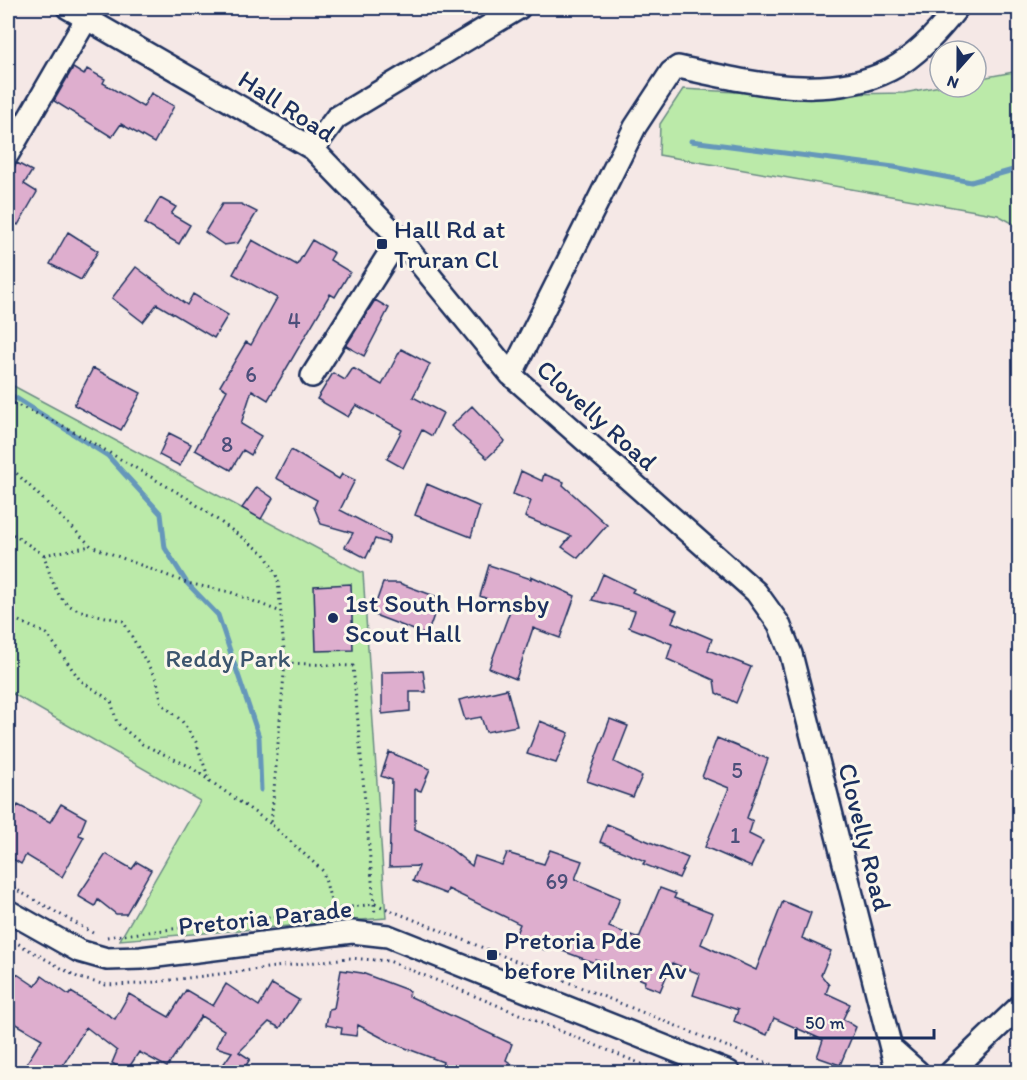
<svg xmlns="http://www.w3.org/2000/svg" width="1027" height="1080" viewBox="0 0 1027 1080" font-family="Itim,sans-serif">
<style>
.green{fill:#bbeaa9;stroke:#6b8c84;stroke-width:1.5}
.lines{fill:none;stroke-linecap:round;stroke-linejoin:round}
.stream{stroke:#6597ba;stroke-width:5}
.building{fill:#deaece;stroke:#1b2f5e;stroke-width:1.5}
.minor-casing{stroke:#1b2f5e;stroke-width:26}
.path{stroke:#1b2f5e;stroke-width:3;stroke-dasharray:1.5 4.5;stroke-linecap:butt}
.minor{stroke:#fbf7ec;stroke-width:21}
.poi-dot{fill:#1b2f5e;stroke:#fbf7ec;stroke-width:2}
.labels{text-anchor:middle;stroke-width:6;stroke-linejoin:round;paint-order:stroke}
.number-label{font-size:22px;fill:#4c4f7a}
.street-label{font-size:26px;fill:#1b2f5e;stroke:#fbf7ec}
.poi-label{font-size:26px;fill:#1b2f5e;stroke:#fbf7ec;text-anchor:start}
.park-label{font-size:26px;fill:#3b546d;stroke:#fbf7ec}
</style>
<rect width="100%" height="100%" fill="#f5e8e6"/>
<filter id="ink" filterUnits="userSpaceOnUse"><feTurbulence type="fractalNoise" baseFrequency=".0167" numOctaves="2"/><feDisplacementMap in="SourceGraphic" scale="12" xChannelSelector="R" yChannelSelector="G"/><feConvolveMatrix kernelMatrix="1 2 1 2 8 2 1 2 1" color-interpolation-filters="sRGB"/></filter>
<g filter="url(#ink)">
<!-- green -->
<path class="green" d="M1019,71v156l-21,-12 -339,-60 1,-31 23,-35 104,6 117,-2 36,-7 36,1v-8z
M8,383l355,190 23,345 -266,22 80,-139 -192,-110z"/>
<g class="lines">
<!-- stream -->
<path class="stream" d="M691,141l203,26 77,15 49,-14
M8,393l100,63 53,58 4,34 22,35 31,32 41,122 2,53"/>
</g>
<!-- building -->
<path class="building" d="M73,68l11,7 3,-6 18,10 -2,4 40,24 8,-14 23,13 -20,37 -33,-19 -9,13 -58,-36z
M17,163l15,8 -8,13 13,8 -19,33 -10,-6v-44z
M160,198l16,9 -5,7 19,11 -11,19 -34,-20z
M222,204h19l16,8 -19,31 -14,2 -19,-13z
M68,232l30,19 -17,29 -31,-16z
M252,240l45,25 15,-25 22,13 -4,7 20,12 -15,25 -5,-3 -62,106 -16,-10 -11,34 20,12 -10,19 -8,-5 -12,20 -36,-20 32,-60 -7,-4 26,-44 5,3 26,-47 -44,-24z
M136,267l51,38 6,-11 35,21 -14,23 -57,-34 -14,18 -31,-24z
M375,300l14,8 -25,48 -18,-10z
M401,349l29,15 -17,33 30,16 -11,23 -10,-6 -19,38 -16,-9 15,-29 -46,-25 -8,12 -31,-18 16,-26 12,7 8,-12 29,17z
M93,368l48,25 -20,37 -47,-25z
M472,406l33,35 -18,17 -36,-32z
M169,433l22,11 -11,22 -21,-11z
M291,450l48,29 3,-5 13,6 -15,30 50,26 -2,7 -13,-4 -9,19 -21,-11 8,-14 -32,-9 -7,-17 3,-7 -41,-22z
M521,471l21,10 2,-7 20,8 -1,3 44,40 -29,33 -16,-11 9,-11 -46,-19 6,-16 -18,-7z
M427,484l53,23 -9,30 -56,-22z
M257,487l16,11 -12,21 -19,-11z
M489,565l42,14v-3l44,20 -15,42 -27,-10 -17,51 -27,-11 22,-60 -31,-12z
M603,574l31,15 -2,3 45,19 -5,11 40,17 -4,11 43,17 -15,36 -20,-10 -2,-13 -47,-21 5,-15 -43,-17 6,-16 -43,-11z
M383,583h16l41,15 -13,37 -55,-21z
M351,584l2,66 -37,1 -2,-65z
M423,671l3,21h-16v19l-28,3v-42z
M507,689l10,37 -31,6 -5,-15 -16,3 -6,-20z
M610,719l18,7 -14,36 28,14 -9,21 -46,-16z
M540,721l29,12 -13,30 -29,-9z
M717,738l51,21 -21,59 6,3 -4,13 14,7 -12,26 -46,-20 24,-59 -27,-11z
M389,752l41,17 -9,22 -6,-2v40l27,13 30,24 3,-10 27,9 5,-12 37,11 6,-14 32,11 -7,18 45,19 -11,29 30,11 21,-50 16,6 -2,4 39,15 -12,31 55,26 27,-69 28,12 -9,25 29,13 -10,24 8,10 -3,8 24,11 -7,15 13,8 -16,38 -23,-8 6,-17 -49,-22 -7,17 -33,-14 4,-11 -45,-15 7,-21 -28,-11 -12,28 -16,-6 1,-4 -49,-21 -1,3 -46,-17 -2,5 -32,-15 5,-12 -72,-35 -2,5 -33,-13 6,-15 -30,1 3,-87 -11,-4z
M61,804l25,14 -7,17 5,2 -22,40 -36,-22 -5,9 -13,-8v-35l10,-16 32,17z
M607,824l81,34 -9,20 -36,-14 2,-3 -45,-19z
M106,854l26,15 5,-7 14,8 -25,44h-10l-18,-14 -3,6 -17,-10z
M8,968l27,18 7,-10 27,19 2,-3 44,27 14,-25 40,23 17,-27 27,16 13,-22 33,22 13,-22 27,16 -19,28 -11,-6 -30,30 11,7 -8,13h-24l14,-20 -16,-5 8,-17 -23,-14 -34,51 -28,-15 -13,20 -14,-9 5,-12 -31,-24 -27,45h-38l21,-33 -34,-20z
M341,970l21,3 48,18 -1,5 103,48 -6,16 17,12h-83l3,-10 -51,-19 -34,-18 -2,11 -15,-2 1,-6 -16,-3 3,-16 5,-1z"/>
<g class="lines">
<!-- minor casing -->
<g class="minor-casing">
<path id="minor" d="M68,8l245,141 86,89 112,137 245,217 23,32 12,30 106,418
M313,149l23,-31 183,-110
M8,154l79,-136
M511,375l124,-248 36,-55 7,-5c67,14 147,36 212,3 27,-14 49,-39 67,-62
M312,376l87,-138
M8,911l71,40 28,8 34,-1 211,-26 36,4 341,136
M891,1048l27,24
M951,1072l69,-66"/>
</g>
<!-- path -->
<path class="path" d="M8,401l54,24 125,73 78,56 13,25 7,84 -14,161 52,47 10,38
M8,465l83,81 96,37 43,9 51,20
M8,531l36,24c17,59 22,52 79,66l34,60 5,23 20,17 14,21 14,40
M44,555l47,-9
M8,616l39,18 33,46 31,21 6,22 25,21 47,22 82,58
M286,663l67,3 22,249
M8,885l85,48
M107,937l268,-33 415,168
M8,938l71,40 27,7 33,-1 209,-26 41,3 272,111"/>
<!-- minor -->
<use href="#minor" class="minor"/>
</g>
</g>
<!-- markers -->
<g class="poi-dot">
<rect x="376" y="238" width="12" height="12" rx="3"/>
<circle cx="333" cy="618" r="6"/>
<rect x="486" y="949" width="12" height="12" rx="3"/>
</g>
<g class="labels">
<!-- number labels -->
<g class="number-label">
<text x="294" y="328">4</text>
<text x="251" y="382">6</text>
<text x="227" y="452">8</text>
<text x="737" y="778">5</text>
<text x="735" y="843">1</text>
<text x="557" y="889">69</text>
</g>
<!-- street labels -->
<g class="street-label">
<text transform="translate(287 106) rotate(33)" y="9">Hall Road</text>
<text transform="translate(597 415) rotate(42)" y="9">Clovelly Road</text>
<text transform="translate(865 837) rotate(76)" y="9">Clovelly Road</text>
<text transform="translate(265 917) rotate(-6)" y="9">Pretoria Parade</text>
</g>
<!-- poi labels -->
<g class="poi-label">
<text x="394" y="238">Hall Rd at<tspan x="394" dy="30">Truran Cl</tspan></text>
<text x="345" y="612">1st South Hornsby<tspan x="345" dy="30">Scout Hall</tspan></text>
<text x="504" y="949">Pretoria Pde<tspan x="504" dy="30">before Milner Av</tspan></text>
</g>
<!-- park labels -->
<g class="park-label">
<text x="228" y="667">Reddy Park</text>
</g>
</g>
<!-- margin -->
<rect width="1027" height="1080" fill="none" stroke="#fbf7ec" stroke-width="30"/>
<rect x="15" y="15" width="997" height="1050" fill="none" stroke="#1b2f5e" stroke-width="2" filter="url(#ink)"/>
<!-- north arrow -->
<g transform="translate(958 69) rotate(201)"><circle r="28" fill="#fbf7ec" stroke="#a1a7b3" stroke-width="1.5"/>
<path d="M0-4.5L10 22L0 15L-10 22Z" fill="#1b2f5e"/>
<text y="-9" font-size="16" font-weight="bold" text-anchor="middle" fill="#1b2f5e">N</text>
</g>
<!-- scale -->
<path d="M796 1029v9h138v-9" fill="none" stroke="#1b2f5e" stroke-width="3"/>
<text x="805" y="1029" font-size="18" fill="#1b2f5e" stroke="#fbf7ec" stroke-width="4.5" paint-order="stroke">50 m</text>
</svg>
